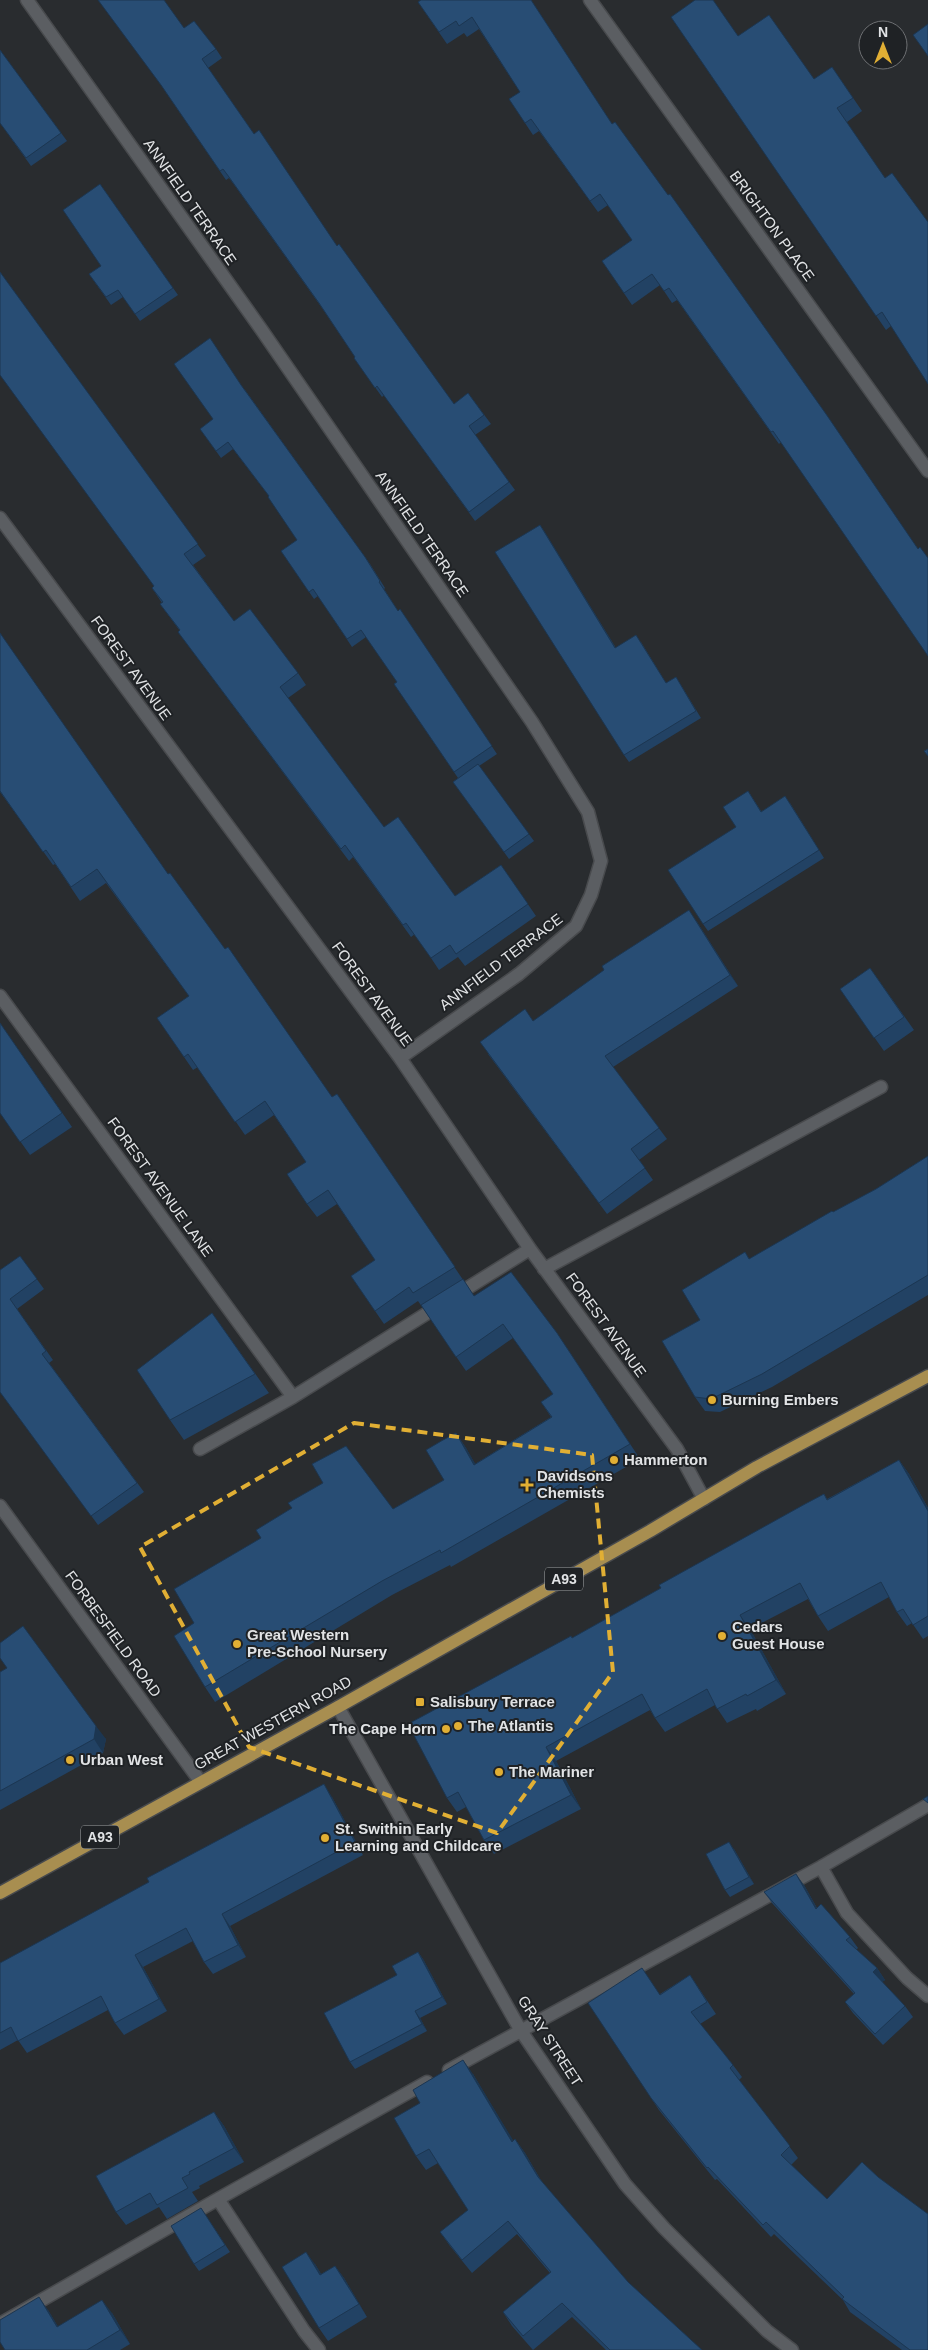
<svg xmlns="http://www.w3.org/2000/svg" width="928" height="2350" viewBox="0 0 928 2350" font-family="Arial,sans-serif">
<style>
.lines{fill:none;stroke-linecap:round;stroke-linejoin:round}
.minor-casing{stroke:#484a4d;stroke-width:15}
.major-casing{stroke:#484a4d;stroke-width:15}
.minor{stroke:#5b5e62;stroke-width:12}
.major{stroke:#a88e50;stroke-width:12}
.wall{fill:#224264}
.shaded-wall{fill:#1c3651}
.building{fill:#284d74;stroke:#1c3651}
.marked{fill:none;stroke:#e1af34;stroke-width:4;stroke-dasharray:10 6;stroke-linejoin:round}
.poi-dot{fill:#e1af34;stroke:#1f2225;stroke-width:2}
.labels{text-anchor:middle;stroke-width:4;stroke-linejoin:round;paint-order:stroke}
.shield{fill:#1f2225;stroke:#a7a9ab;stroke-width:1}
.shield-label{font-size:14px;font-weight:bold;fill:#e1e3e5}
.street-label{font-size:15px;fill:#e1e3e5;stroke:#1f2225}
.poi-label{font-size:15px;font-weight:bold;fill:#e1e3e5;stroke:#1f2225;text-anchor:start}
</style>
<rect width="100%" height="100%" fill="#292c2f"/>
<g class="lines">
<!-- minor casing -->
<g class="minor-casing">
<path id="minor" d="M27,0l234,329 271,393 56,90 13,49 -10,34 -15,31 -57,48 -119,84
M590,0l338,471
M0,518l400,540 130,191 147,200 27,50
M0,996l293,401 237,-148
M544,1269l337,-182
M200,1449l93,-52
M0,1506l200,275
M338,1707l183,324 104,153 39,44 103,103 25,19
M821,1867l26,46 60,65 21,18
M449,2070l372,-203 107,-62
M218,2199l86,132 15,19
M0,2324l218,-125 209,-117"/>
</g>
<!-- major casing -->
<g class="major-casing">
<path id="major" d="M0,1893l338,-186 312,-176 107,-64 171,-91"/>
</g>
<!-- minor -->
<use href="#minor" class="minor"/>
<!-- major -->
<use href="#major" class="major"/>
</g>
<!-- wall -->
<path class="wall" d="M531,0l81,124 306,425 10,9 -147,-116 -2,2 -102,-144 -5,3 -12,-18 -28,20 -30,-44 30,-21 -24,-35 -10,7 -59,-81 -6,4 -24,-36 11,-7 -41,-63 -12,8 -3,-4 -17,11 -29,-42z
M671,17l67,19 76,43 18,-12 30,44 -15,11 44,204 -5,4z
M184,28l32,21 6,9 -14,10 46,66 200,270 14,-11 23,31 -16,11 40,55 -40,31 -91,-126 -2,2 -28,-39 1,-1 -33,-49 -87,-122 -6,-8 -3,2 -61,-89z
M0,50l67,91 -36,25 -31,-43z
M100,184l78,111 -38,26 -17,-24 -12,8 -22,-31 12,-8z
M0,272l206,284 -13,9 41,56 64,52 8,12 -18,13 96,129 71,69 46,-31 35,51 -71,50 -7,-9 -19,13 -24,-36 -4,3 -58,-80 -4,4 -162,-217 -9,-12 2,-1 -20,-27 2,-1 -10,-15 2,-1z
M245,390l125,174 15,24 -1,1 14,22 7,6 92,137 -18,12 55,75 -25,18 -56,-77 5,-4 -64,-94 3,-2 -31,-45 -14,10 -34,-51 -4,3 -33,-48 16,-11 -28,-44 -36,-47 -12,9 -21,-29 13,-10z
M540,525l76,123 25,-6 25,41 10,-6 25,41 -72,44 -5,-7z
M748,791l13,20 29,-8 34,55 -116,73 -5,-7z
M0,792l168,82 164,223 5,-3 137,202 93,52 73,111 -189,108 -1,-2 -58,30 -177,107 -10,-15 188,-178 51,-29 12,-47 10,15 9,16 76,-47 -10,-15 12,-8 -40,-56 -47,33 -48,-70 -34,23 -33,-48 24,-16 -38,-56 -20,13 -10,-13 -1,-42 -32,-47 -29,20 -47,-68 -5,3 -36,-52 32,-22 -83,-113 -26,18 -25,-37 -2,1z
M697,922l41,64 -125,81 54,72 -28,21 14,20 -46,34 -119,-160z
M870,968l44,62 -30,21 -44,-62z
M0,1023l72,104 -42,28 -30,-42z
M928,1156v139l-156,92 -52,25 -15,-1 -10,-14 5,-77 45,-68 4,7 127,-70z
M20,1256l24,33 -27,20 36,51 -4,3 95,129 -46,33 -98,-133v-122z
M212,1313l57,80 -85,47 -14,-20z
M899,1460l10,14 19,34v128l-5,3 -11,-16 -5,3 -10,-14 -8,-15 -61,34 -10,-15 -10,-17 -58,30 36,65 -29,17 -1,-2 -29,14 -12,-18 -50,27 -10,-14 -5,-8 -94,51 25,48 -87,45 -10,-14 -18,-33 -9,5 -10,-14 125,-160 89,-50 163,-94 3,5z
M0,1672l106,67 -3,14 -103,57z
M332,1797l31,58 -133,71 16,31 -33,17 -9,-12 -11,-21 -50,26 24,44 -43,24 -9,-12 -7,-13 -81,43 -9,-13 -18,10v-87z
M734,1849l20,35 -24,13 -5,-7z
M804,1885l13,23 33,29 8,11 -2,2 21,18 8,12 -3,2 23,24 8,11 -30,28 -30,-32 -8,-11 9,-8 -82,-91 -8,-11z
M418,1952l5,7 24,45 -27,14 7,13 -72,38 -5,-7 47,-87z
M690,1975l26,39 -16,10 33,41 9,12 -3,3 59,78 -7,7 137,185h-26l-52,-38 -7,-12 -69,-66 -3,3 -54,-58 -2,1 -56,-70 -8,-12 9,-104z
M473,2074l40,67 2,-2 10,14 17,29 86,100 74,68h-96l-34,-33 -39,33 -21,-24 -9,-14 47,-39 -33,-39 -45,39 -22,-27 -10,-14 28,-22 -30,-47 -12,7 -10,-14 4,-53z
M214,2112l10,14 20,36 -45,24 1,2 -8,4 6,9 -31,18 -8,-12 -33,18 -10,-13z
M201,2208l29,44 -31,19 -5,-7z
M315,2264l6,10 14,-8 9,12 23,39 -39,24 -9,-13z
M48,2310l10,17 54,-14 18,31 -10,6h-115z"/>
<!-- shaded-wall -->
<path class="shaded-wall" d="M540,525l5,7 75,123 -5,-7z
M689,910l8,12 41,64 -8,-11z
M456,1433l10,15 18,31 -10,-14z
M899,1460l10,14 19,34v3z
M740,1615l10,14 36,65 -10,-14z
M96,1726l10,13 -3,14 -9,-14z
M546,1747l10,14 25,48 -10,-14z
M324,1784l8,13 31,58 -8,-13z
M729,1842l5,7 20,35 -5,-7z
M796,1874l8,11 20,36 -8,-12z
M222,1914l8,12 16,31 -8,-12z
M418,1952l5,7 24,45 -5,-7z
M135,1955l8,12 24,44 -8,-12z
M877,1968l8,12 -4,3 -8,-11z
M415,2011l5,7 7,13 -5,-7z
M463,2060l10,14 49,81 -10,-13z
M214,2112l10,14 20,36 -10,-14z
M515,2139l10,14 22,38 -9,-14z
M306,2252l9,12 14,23 -9,-12z
M335,2266l9,12 23,39 -8,-13z
M39,2297l9,13 19,31 -10,-14z
M102,2300l10,13 18,31 -10,-14z"/>
<!-- building -->
<path class="building" d="M98,0h66l20,28 10,-7 22,28 -14,10 52,75 5,-4 78,116 2,-2 115,160 14,-11 16,22 -15,11 40,56 -40,30 -92,-126 -2,2 -21,-30 1,-1 -36,-54 -90,-126 -6,-8 -3,2 -59,-86z
M421,0h110l81,124 3,-2 53,73 2,-1 156,220 92,135 2,-2 8,11v98l-155,-225 -2,1 -102,-144 -5,3 -12,-17 -28,19 -22,-32 30,-21 -32,-46 -10,7 -59,-82 -6,4 -16,-24 11,-7 -48,-75 -13,9 -3,-5 -17,11 -21,-30z
M695,0h18l25,36 31,-21 45,64 18,-12 21,31 -16,10 48,70 7,-5 36,49v162l-46,-72 -6,4 -205,-299z
M928,24v32l-15,-21z
M0,50l61,83 -35,25 -26,-35z
M100,184l73,104 -38,26 -17,-24 -12,7 -17,-23 12,-8 -38,-56z
M0,272l198,272 -14,10 50,67 16,-12 48,64 -18,14 104,140 14,-10 57,79 46,-31 27,39 -72,50 -6,-9 -19,13 -25,-35 -3,2 -58,-80 -4,4 -163,-217 2,-2 -20,-26 3,-2 -11,-14 2,-2 -154,-211z
M210,338l31,47 124,172 15,24 -1,1 19,29 2,-2 92,137 -38,26 -60,-88 3,-2 -36,-52 -14,9 -34,-50 -4,3 -28,-41 16,-11 -29,-43 1,-1 -41,-54 -12,9 -16,-22 13,-10 -39,-55z
M540,525l75,123 21,-13 30,48 10,-6 20,34 -72,44 -129,-203z
M0,633l168,241 2,-1 55,76 3,-2 104,150 5,-3 118,173 -42,26 -4,-6 -34,24 -24,-35 24,-16 -47,-70 -21,14 -20,-30 19,-12 -41,-61 -30,21 -47,-68 -4,3 -27,-39 32,-22 -92,-127 -26,18 -25,-37 -3,2 -43,-61z
M928,749v7l-4,-5z
M478,764l51,70 -25,18 -51,-70z
M748,791l13,21 24,-16 34,54 -116,74 -35,-54 68,-43 -13,-20z
M689,910l41,65 -125,81 54,72 -28,21 14,19 -46,35 -119,-161 45,-33 8,12 71,-51 -2,-4z
M870,968l34,49 -30,21 -34,-49z
M0,1023l62,90 -42,29 -20,-29z
M928,1156v119l-166,99 -51,25 -16,-2 -33,-56 38,-21 -18,-30 63,-38 4,7 83,-48 1,1 43,-23z
M20,1256l17,23 -27,20 36,52 -4,3 95,129 -46,33 -91,-124v-122z
M511,1272l46,61 73,111 -189,109 -1,-3 -58,31 -177,106 -31,-51 20,-13 -20,-34 87,-51 -5,-8 36,-22 -4,-5 35,-20 -11,-19 34,-18 47,63 51,-29 -18,-30 17,-10 13,-7 18,32 78,-48 -11,-15 12,-8 -50,-70 -47,33 -35,-52 42,-26 11,17z
M212,1313l43,61 -85,46 -33,-50z
M899,1460l29,51v105l-15,9 -10,-16 -6,3 -16,-30 -63,34 -18,-33 -60,32 36,65 -29,16 -1,-2 -29,15 -10,-20 -52,29 -13,-24 -96,53 25,48 -87,45 -26,-48 -11,6 -39,-74 163,-88 1,2 89,-50 -2,-3 146,-81 19,-10 3,6z
M23,1626l73,100 -2,13 -94,52v-119l7,-4 -7,-10v-15z
M324,1784l31,58 -133,72 16,31 -34,17 -18,-34 -51,27 24,44 -44,24 -14,-27 -83,45 -7,-14 -11,6v-70l149,-81 -2,-4z
M928,1796v7l-5,-4z
M729,1842l20,35 -24,13 -19,-36z
M796,1874l20,35 5,-5 29,33 -4,3 31,28 -4,4 32,34 -30,28 -30,-32 10,-9 -91,-101z
M418,1952l24,45 -27,14 7,13 -72,38 -26,-49 73,-38 -5,-9z
M642,1968l18,27 30,-20 17,27 -16,10 42,53 -3,3 60,78 -9,9 46,44 35,-37 16,15 50,37v136h-18l-68,-51 2,-2 -78,-75 -3,3 -55,-58 -1,1 -56,-70 -63,-95z
M463,2060l49,82 3,-3 23,38 90,105 74,68h-92l-48,-47 -39,33 -20,-24 48,-40 -43,-51 -46,39 -22,-28 28,-22 -39,-61 -13,7 -22,-38 26,-15 -7,-13z
M214,2112l20,36 -45,24 1,2 -8,4 6,10 -31,17 -7,-12 -34,19 -20,-36z
M201,2208l24,37 -31,19 -23,-38z
M306,2252l14,23 15,-9 24,38 -40,24 -37,-61z
M39,2297l18,30 45,-27 18,30 -33,20h-82l-5,-8v-22z"/>
<!-- marked area -->
<path class="marked" d="M354,1423l238,32 21,217 -116,161 -248,-86 -109,-200z"/>
<!-- markers -->
<g class="poi-dot">
<circle cx="712" cy="1400" r="5"/>
<circle cx="614" cy="1460" r="5"/>
<path d="M524.5 1477.5h5v5h5v5h-5v5h-5v-5h-5v-5h5z"/>
<circle cx="722" cy="1636" r="5"/>
<circle cx="237" cy="1644" r="5"/>
<rect x="415" y="1697" width="10" height="10" rx="2.5"/>
<circle cx="458" cy="1726" r="5"/>
<circle cx="446" cy="1729" r="5"/>
<circle cx="70" cy="1760" r="5"/>
<circle cx="499" cy="1772" r="5"/>
<circle cx="325" cy="1838" r="5"/>
</g>
<g class="labels">
<!-- shield labels -->
<g class="shield">
<rect x="545" y="1567.5" width="38" height="23" rx="4"/>
<rect x="81" y="1825.5" width="38" height="23" rx="4"/>
</g>
<g class="shield-label">
<text x="564" y="1584">A93</text>
<text x="100" y="1842">A93</text>
</g>
<!-- street labels -->
<g class="street-label">
<text transform="translate(190 202) rotate(55)" y="5">ANNFIELD TERRACE</text>
<text transform="translate(772 226) rotate(54)" y="5">BRIGHTON PLACE</text>
<text transform="translate(422 534) rotate(55)" y="5">ANNFIELD TERRACE</text>
<text transform="translate(131 668) rotate(54)" y="5">FOREST AVENUE</text>
<text transform="translate(501 962) rotate(-37)" y="5">ANNFIELD TERRACE</text>
<text transform="translate(372 994) rotate(54)" y="5">FOREST AVENUE</text>
<text transform="translate(160 1187) rotate(54)" y="5">FOREST AVENUE LANE</text>
<text transform="translate(606 1325) rotate(54)" y="5">FOREST AVENUE</text>
<text transform="translate(113 1634) rotate(54)" y="5">FORBESFIELD ROAD</text>
<text transform="translate(273 1723) rotate(-29)" y="5">GREAT WESTERN ROAD</text>
<text transform="translate(550 2041) rotate(57)" y="5">GRAY STREET</text>
</g>
<!-- poi labels -->
<g class="poi-label">
<text x="722" y="1405">Burning Embers</text>
<text x="624" y="1465">Hammerton</text>
<text x="537" y="1481">Davidsons<tspan x="537" dy="17">Chemists</tspan></text>
<text x="732" y="1632">Cedars<tspan x="732" dy="17">Guest House</tspan></text>
<text x="247" y="1640">Great Western<tspan x="247" dy="17">Pre-School Nursery</tspan></text>
<text x="430" y="1707">Salisbury Terrace</text>
<text x="468" y="1731">The Atlantis</text>
<text x="436" y="1734" text-anchor="end">The Cape Horn</text>
<text x="80" y="1765">Urban West</text>
<text x="509" y="1777">The Mariner</text>
<text x="335" y="1834">St. Swithin Early<tspan x="335" dy="17">Learning and Childcare</tspan></text>
</g>
</g>
<!-- north arrow -->
<g transform="translate(883 45)"><circle r="24" fill="#1f2225" stroke="#6d6f72"/>
<path d="M0-4L9 19L0 12L-9 19Z" fill="#e1af34"/>
<text y="-8" font-size="14" font-weight="bold" text-anchor="middle" fill="#e1e3e5">N</text>
</g>
</svg>
